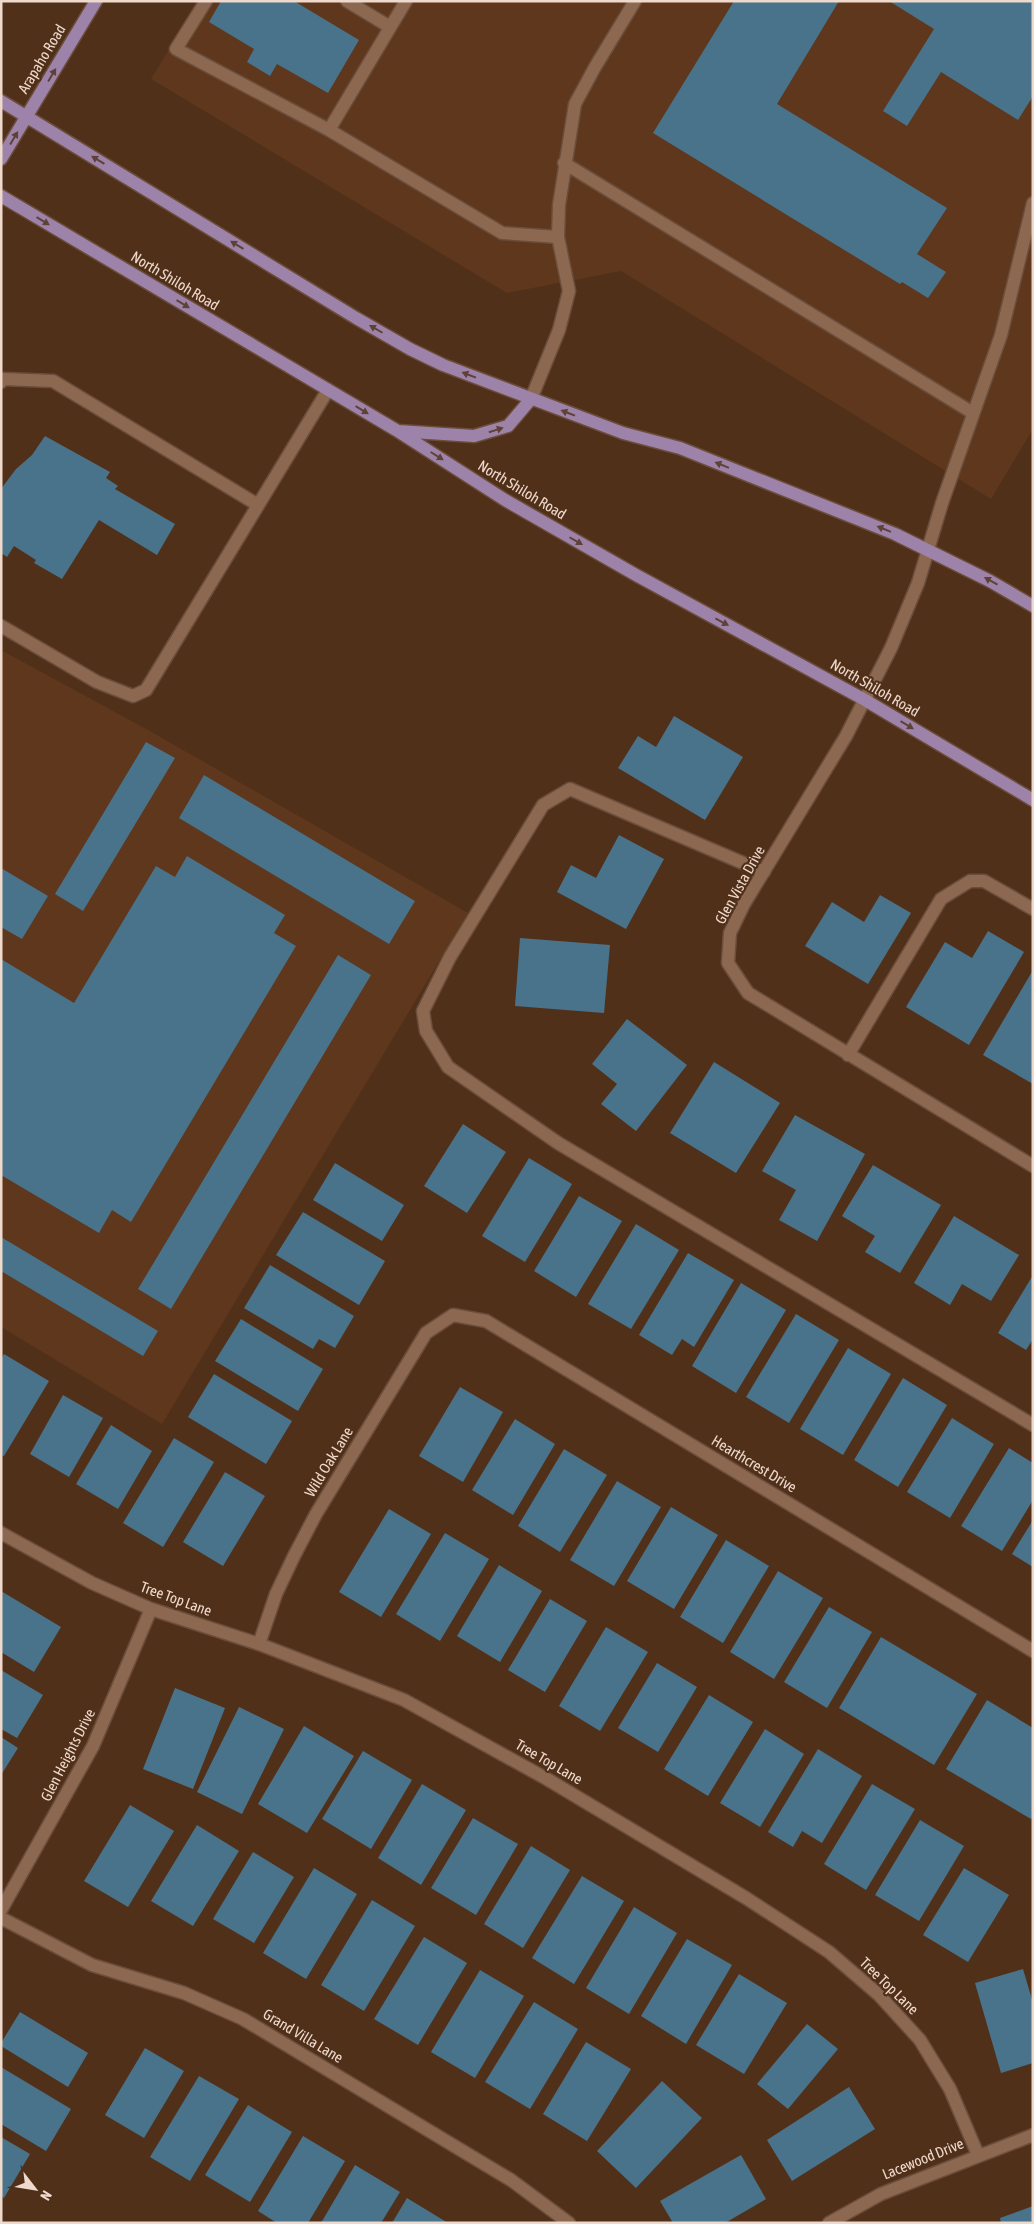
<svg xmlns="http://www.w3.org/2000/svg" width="1034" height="2224" viewBox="0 0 1034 2224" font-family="'Asap Condensed',sans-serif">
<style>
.built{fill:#5e371c}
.building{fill:#49738a}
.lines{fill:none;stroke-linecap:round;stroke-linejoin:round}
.minor-casing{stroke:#6a4d3b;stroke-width:15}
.major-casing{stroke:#6a4d3b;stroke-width:15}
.minor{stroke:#8d6851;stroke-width:12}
.major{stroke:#9d83aa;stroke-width:12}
.oneway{fill:#604137}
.labels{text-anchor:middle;stroke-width:4.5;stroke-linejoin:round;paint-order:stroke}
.street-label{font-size:15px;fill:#eed9cc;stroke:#51301a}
</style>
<rect width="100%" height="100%" fill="#51301a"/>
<!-- built -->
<path class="built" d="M199,1h834v428l-42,70 -370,-228 -114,22 -356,-214z
M1,650l147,80 320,183 -306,511 -161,-97z"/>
<!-- building -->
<path class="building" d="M221,1h73l65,39 -31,53 -51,-29 -7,12 -23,-14 7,-13 -45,-27z
M734,1h105l-62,103 170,104 -30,46 29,18 -18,26 -26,-16 -2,2 -247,-151z
M889,1h144v95l-15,24 -77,-48 -34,54 -24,-15 51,-82z
M45,436l65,36 -4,6 12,8 -3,3 60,35 -18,31 -58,-35 -37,59 -28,-16 2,-3 -22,-14 -7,11 -6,-4v-64l15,-20 16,-14z
M674,716l69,41 -38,63 -87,-52 20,-32 18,11z
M146,742l29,16 -92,153 -28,-17z
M204,775l211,126 -26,43 -210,-126z
M619,835l45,24 -38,70 -69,-37 14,-27 25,13z
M187,856l98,59 -11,18 22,13 -165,276 -19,-12 -13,23 -98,-58v-216l73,44 82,-137 19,11z
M1,868l47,28 -26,43 -21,-12z
M880,895l31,18 -43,71 -63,-38 27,-44 32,20z
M988,931l36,21 -55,93 -63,-38 39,-65 27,16z
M520,938l90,7 -6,68 -89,-7z
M338,955l33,20 -200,334 -33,-20z
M1033,970v114l-50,-29z
M627,1019l60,46 -51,66 -35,-27 16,-20 -25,-20z
M714,1062l66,41 -44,70 -66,-40z
M795,1115l70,39 -48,87 -38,-21 17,-30 -34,-19z
M463,1124l43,28 -39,61 -43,-27z
M529,1158l43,26 -47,78 -43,-26z
M335,1163l69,42 -22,36 -69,-41z
M873,1165l68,40 -41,68 -35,-21 10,-16 -33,-20z
M579,1196l43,25 -46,76 -42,-26z
M303,1212l82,49 -26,44 -83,-50z
M954,1216l65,39 -28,46 -29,-17 -12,21 -36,-22z
M636,1224l43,26 -48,79 -43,-25z
M1,1237l157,94 -15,25 -142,-85z
M688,1253l46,27 -40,67 -12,-8 -10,16 -33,-20z
M270,1265l84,51 -19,32 -16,-9 -6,10 -69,-41z
M1033,1275v64l-7,11 -28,-17z
M741,1283l45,27 -50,83 -44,-27z
M796,1314l43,26 -50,83 -43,-26z
M241,1319l82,50 -25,42 -83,-50z
M848,1348l43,26 -48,81 -43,-26z
M4,1354l45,27 -45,75 -3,-1v-96z
M214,1374l78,47 -26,43 -78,-47z
M903,1378l44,27 -49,82 -44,-27z
M460,1387l43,25 -40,70 -44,-26z
M63,1395l40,23 -34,59 -39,-23z
M952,1418l42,26 -44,74 -43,-26z
M515,1419l40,25 -42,71 -41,-25z
M111,1425l41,26 -34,58 -42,-25z
M174,1438l40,24 -51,85 -40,-24z
M1009,1448l24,15v37l-31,51 -41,-25z
M564,1449l43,26 -47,77 -42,-26z
M225,1472l40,24 -42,70 -40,-24z
M617,1481l44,26 -47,79 -44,-26z
M671,1507l47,28 -44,74 -47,-28z
M389,1509l42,25 -50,83 -42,-25z
M1033,1520v47l-21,-13z
M445,1533l44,26 -49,82 -44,-27z
M726,1540l43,26 -46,77 -43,-26z
M499,1565l43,26 -42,71 -43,-26z
M778,1571l45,27 -49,81 -44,-27z
M1,1591l60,36 -27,45 -33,-20z
M550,1599l37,22 -42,71 -37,-22z
M829,1607l43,25 -45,76 -43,-26z
M606,1627l42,25 -48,79 -41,-25z
M881,1637l96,57 -43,71 -95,-57z
M657,1663l40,24 -39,65 -40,-24z
M1,1670l42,25 -26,43 -16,-9z
M175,1688l50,20 -32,81 -50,-20z
M709,1695l44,27 -45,74 -44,-27z
M987,1700l46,28v88l-2,3 -85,-50z
M239,1707l45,22 -42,85 -45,-22z
M304,1726l50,30 -47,77 -49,-29z
M765,1729l39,25 -44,73 -40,-24z
M1,1737l17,11 -17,27z
M818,1749l44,27 -40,67 -20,-12 -9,16 -25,-15z
M363,1751l49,29 -41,69 -49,-30z
M422,1784l44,26 -45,75 -43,-27z
M872,1784l43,25 -49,81 -42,-26z
M130,1805l44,26 -46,76 -44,-26z
M473,1818l45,26 -42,71 -45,-27z
M920,1820l44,26 -45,75 -44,-26z
M197,1825l42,26 -46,75 -42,-25z
M531,1846l39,24 -47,78 -39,-24z
M253,1852l41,25 -40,66 -41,-24z
M314,1868l43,26 -51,85 -43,-26z
M964,1868l45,27 -41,67 -45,-27z
M582,1876l42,25 -50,83 -42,-26z
M372,1900l43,26 -51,85 -43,-26z
M634,1907l43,26 -48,81 -43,-26z
M424,1937l43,26 -49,82 -44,-26z
M687,1939l45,26 -46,79 -45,-28z
M1023,1969l10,34v60l-32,10 -26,-90z
M480,1970l44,26 -49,82 -44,-26z
M739,1974l48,29 -43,71 -48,-29z
M534,2002l44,27 -48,80 -45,-27z
M20,2012l68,41 -20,34 -67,-41v-3z
M807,2024l31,25 -50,60 -31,-25z
M586,2042l45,27 -44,72 -44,-27z
M145,2048l39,23 -40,67 -39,-23z
M1,2067l70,42 -25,42 -45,-27z
M199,2076l40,23 -49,82 -40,-24z
M662,2081l40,37 -66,70 -39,-37z
M849,2087l26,42 -83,52 -25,-41z
M248,2105l44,27 -42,70 -45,-27z
M303,2136l42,25 -37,62h-31l-19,-12z
M1,2137l29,17 -26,44 -3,-2z
M741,2155l25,44 -41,24h-52l-13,-22z
M355,2165l45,27 -19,31h-60z
M407,2198l41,25h-56z
M1033,2206v17h-32l-1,-5z"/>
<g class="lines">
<!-- minor casing -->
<g class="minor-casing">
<path id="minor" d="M206,1l-30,48 153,81 173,103 56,4
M347,1l43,26
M329,130l77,-129
M564,163l409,250
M1033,203l-32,132 -59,168 -24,80 -27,65 -45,88 -102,168 -14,29 -2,30 20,30 285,173
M1,382l2,-3 50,2 205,124
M531,399l28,-69 10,-39 -11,-54 1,-32 16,-101 20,-37 40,-66
M1,626l96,56 36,14 13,-6 182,-300
M764,872l-194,-83 -27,16 -93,152 -27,54 3,20 22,36 110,76 475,282
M848,1055l93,-156 29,-18h14l49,28
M1,1533l91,50 59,26 108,35 145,56 143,79 199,119 83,54 50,43 41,45 30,49 28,66
M259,1644l17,-50 18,-38 22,-42 110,-181 27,-18 33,6 547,330
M1,1910l92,-164 58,-137
M1,1918l91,47 92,28 59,26 268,161 58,43
M829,2223l52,-29 152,-59"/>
</g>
<!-- major casing -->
<g class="major-casing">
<path id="major" d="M1,101l355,217 54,31 33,16 180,68 57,15 215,86 95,47 43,25
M1,159l95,-158
M1,196l395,234 109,70 131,75 229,125 168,100
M398,431l76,5 34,-10 23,-27"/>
</g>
<!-- minor -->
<use href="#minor" class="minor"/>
<!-- major -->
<use href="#major" class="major"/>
</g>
<!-- one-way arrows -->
<defs><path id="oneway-solid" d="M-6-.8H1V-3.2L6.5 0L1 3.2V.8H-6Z" transform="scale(1.25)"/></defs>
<g class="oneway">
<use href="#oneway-solid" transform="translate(52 75) rotate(-59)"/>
<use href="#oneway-solid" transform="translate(14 138) rotate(-59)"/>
<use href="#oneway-solid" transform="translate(98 160) rotate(-149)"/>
<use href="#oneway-solid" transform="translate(43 221) rotate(31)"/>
<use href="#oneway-solid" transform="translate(237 245) rotate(-149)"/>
<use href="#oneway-solid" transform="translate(183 304) rotate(31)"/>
<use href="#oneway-solid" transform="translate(376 329) rotate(-150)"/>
<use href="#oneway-solid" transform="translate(469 375) rotate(-159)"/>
<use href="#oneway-solid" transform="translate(362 410) rotate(31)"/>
<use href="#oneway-solid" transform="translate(568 413) rotate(-159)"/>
<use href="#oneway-solid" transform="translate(496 430) rotate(-17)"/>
<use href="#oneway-solid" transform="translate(437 456) rotate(32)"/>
<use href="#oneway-solid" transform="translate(722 465) rotate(-158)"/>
<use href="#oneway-solid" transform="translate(884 529) rotate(-158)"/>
<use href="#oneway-solid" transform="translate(576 541) rotate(30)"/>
<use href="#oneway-solid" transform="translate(991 581) rotate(-151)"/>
<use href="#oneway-solid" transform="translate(722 622) rotate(28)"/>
<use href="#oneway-solid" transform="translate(907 725) rotate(31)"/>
</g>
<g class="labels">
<!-- street labels -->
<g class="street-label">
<text transform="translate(42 59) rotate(-59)" y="5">Arapaho Road</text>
<text transform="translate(175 281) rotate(31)" y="5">North Shiloh Road</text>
<text transform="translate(522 490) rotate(31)" y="5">North Shiloh Road</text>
<text transform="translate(875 688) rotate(30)" y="5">North Shiloh Road</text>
<text transform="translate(740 885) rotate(-61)" y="5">Glen Vista Drive</text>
<text transform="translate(329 1462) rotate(-59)" y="5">Wild Oak Lane</text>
<text transform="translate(754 1464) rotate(31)" y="5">Hearthcrest Drive</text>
<text transform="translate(176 1599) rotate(20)" y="5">Tree Top Lane</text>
<text transform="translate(68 1755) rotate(-63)" y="5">Glen Heights Drive</text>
<text transform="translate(549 1762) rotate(30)" y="5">Tree Top Lane</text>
<text transform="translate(889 1986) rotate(44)" y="5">Tree Top Lane</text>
<text transform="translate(303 2036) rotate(31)" y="5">Grand Villa Lane</text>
<text transform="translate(923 2159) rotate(-22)" y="5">Lacewood Drive</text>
</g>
</g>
<!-- border -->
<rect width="1034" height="2224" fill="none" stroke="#eed9cc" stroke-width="5"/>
<!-- north arrow -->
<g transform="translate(35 2189) rotate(121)" stroke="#51301a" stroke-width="4" paint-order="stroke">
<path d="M0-4L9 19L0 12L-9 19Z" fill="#eed9cc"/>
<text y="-8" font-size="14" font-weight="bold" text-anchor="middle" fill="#eed9cc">N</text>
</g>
</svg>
